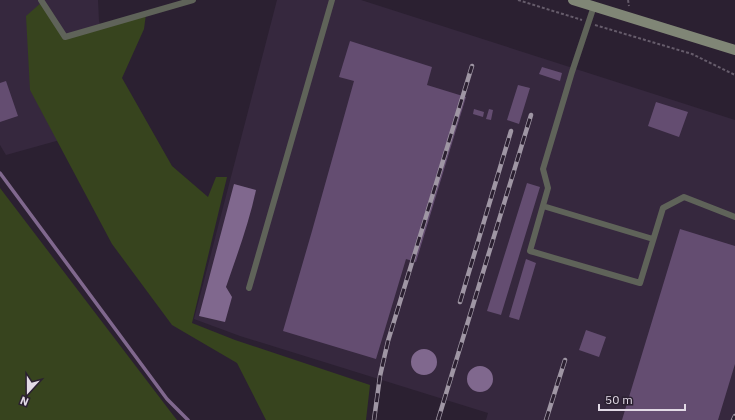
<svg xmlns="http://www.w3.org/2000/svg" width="735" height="420" viewBox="0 0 735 420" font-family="'IBM Plex Sans',sans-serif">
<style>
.built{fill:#36283e}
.green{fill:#37441e}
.water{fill:#80688e}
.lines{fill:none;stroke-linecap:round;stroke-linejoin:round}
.stream{stroke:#80688e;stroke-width:3.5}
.building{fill:#644d71}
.path{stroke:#665c6b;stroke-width:2;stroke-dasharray:3 2;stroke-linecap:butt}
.lane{stroke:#5f6359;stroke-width:6}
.secondary{stroke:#808676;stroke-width:10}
.rail-casing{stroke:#9f96a4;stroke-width:4.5}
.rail{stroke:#2b2031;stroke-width:3;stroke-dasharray:9;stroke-linecap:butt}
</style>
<rect width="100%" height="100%" fill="#2b2031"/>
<!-- built -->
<path class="built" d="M0,0h98l1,21 29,100 -122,34 -6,-10z
M277,0h84l374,120v300h-249l2,-7 -248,-77 -46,-17z"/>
<!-- green -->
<path class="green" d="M42,2l23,35 81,-23 -2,15 -22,49 50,88 36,31 8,-20h11l-35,146 43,17 135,45 -4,35h-100l-29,-57 -65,-38 -60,-81 -82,-154 -4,-74z
M0,188l173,227 4,5h-177z"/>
<!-- water -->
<path class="water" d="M234,184l22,6c-7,33 -19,65 -30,97l6,10 -7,25 -26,-6z
M411 362a13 13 0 1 1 26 0a13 13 0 1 1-26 0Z
M467 379a13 13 0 1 1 26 0a13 13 0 1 1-26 0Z"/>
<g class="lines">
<!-- stream -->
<path class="stream" d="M0,173l167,226 21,21"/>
</g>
<!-- building -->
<path class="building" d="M350,41l82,26 -5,18 39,12 -50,165 -10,-3 -30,100 -93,-28 29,-100 42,-150 -15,-4z
M542,67l20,6 -2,8 -21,-7z
M6,81l12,35 -18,6v-39z
M518,85l12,3 -11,36 -12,-4z
M656,102l32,10 -9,25 -31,-11z
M474,109l10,3 -1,5 -10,-3z
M489,109l4,1 -2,10 -5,-1z
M527,183l13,4 -39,128 -14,-4z
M680,229l55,17v118l-17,56h-96z
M526,259l10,4 -17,57 -10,-3z
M586,330l20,7 -7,20 -20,-7z"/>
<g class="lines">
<!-- path -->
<path class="path" d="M518,0l64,20
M628,0l1,6
M595,25l97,29 43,21"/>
<!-- lane -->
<path class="lane" d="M41,0l24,37 128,-37
M594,6l-22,66 -29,97 5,19 -18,63 110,32 23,-75 21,-11 51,20
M543,206l110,33
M249,288l83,-288"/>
<!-- secondary -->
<path class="secondary" d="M573,0l162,50"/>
<!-- rail casing -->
<g class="rail-casing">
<path id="rail" d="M460,302l51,-171
M374,420l6,-44 8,-35 84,-275
M438,420l93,-305
M546,420l19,-60
M733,420l2,-4"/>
</g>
<!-- rail -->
<use href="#rail" class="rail"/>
</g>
<!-- north arrow -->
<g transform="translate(28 392) rotate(201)" stroke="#2b2031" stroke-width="3" paint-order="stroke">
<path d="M0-3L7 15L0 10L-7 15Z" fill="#e2dae6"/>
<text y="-6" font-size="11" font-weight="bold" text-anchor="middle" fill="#e2dae6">N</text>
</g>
<!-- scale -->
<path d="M599 404v6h86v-6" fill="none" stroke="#e2dae6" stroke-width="2"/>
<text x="605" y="404" font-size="12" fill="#e2dae6" stroke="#2b2031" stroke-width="3" paint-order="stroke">50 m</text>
</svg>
